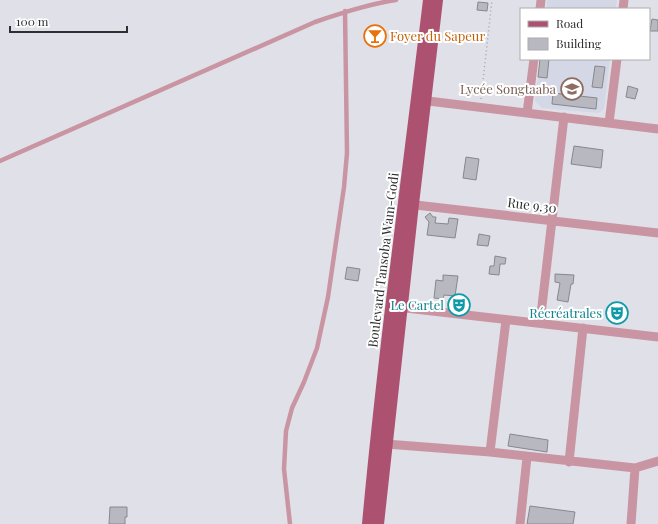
<svg xmlns="http://www.w3.org/2000/svg" width="658" height="524" viewBox="0 0 658 524" font-family="'Playfair Display',serif">
<style>
.built{fill:#d4d7e5}
.building{fill:#b8b9c0;stroke:#86888e}
.lines{fill:none;stroke-linecap:round;stroke-linejoin:round}
.path{stroke:#a3a4a9;stroke-width:1.5;stroke-dasharray:1 3;stroke-linecap:butt}
.lane{stroke:#ca95a3;stroke-width:4.5}
.street{stroke:#ca95a3;stroke-width:9}
.primary{stroke:#ad5170;stroke-width:12}
.labels{text-anchor:middle;stroke-width:4;stroke-linejoin:round;paint-order:stroke}
.food-label{font-size:13px;fill:#c56008;stroke:#fff;text-anchor:start}
.education-label{font-size:13px;fill:#785e54;stroke:#fff;text-anchor:end}
.street-label{font-size:13px;fill:#2e2f31;stroke:#fff}
.culture-label{font-size:13px;fill:#0d838f;stroke:#fff;text-anchor:end}
</style>
<rect width="100%" height="100%" fill="#e0e1e8"/>
<!-- built -->
<path class="built" d="M547,0h70l-1,9h-70z
M540,59h70l-6,50 -6,4 -56,-5 -7,-7z"/>
<!-- building -->
<path class="building" d="M478,2l10,1 -1,8 -10,-1z
M652,19l6,1v11h-8z
M540,59h9l-2,19 -9,-1z
M595,66l10,1 -3,21 -10,-1z
M628,86l10,3 -3,10 -9,-2z
M553,93l44,5 -1,11 -44,-5z
M574,146l29,4 -2,18 -30,-4z
M466,157l13,2 -3,21 -13,-2z
M430,213l3,4h3l-1,6 13,1 1,-6 9,1 -3,19 -28,-3 2,-13 -4,-5z
M479,234l11,2 -2,10 -11,-1z
M495,256l11,2 -1,6h-5l-1,11 -10,-1 1,-8h4z
M347,267l13,2 -2,12 -13,-2z
M555,274l19,1 -1,9h-2l-3,18 -11,-2 3,-17 -5,-1z
M443,275l15,1 -3,20 -11,-1 -1,4 -9,-1 2,-18 7,1z
M510,434l38,6 -1,12 -39,-6z
M530,506l45,6 -2,12h-46z
M110,507h17v10h-2v7h-16z"/>
<g class="lines">
<!-- path -->
<path class="path" d="M481,99l11,-99"/>
<!-- lane -->
<path class="lane" d="M0,161l315,-139c26,-9 53,-18 81,-22
M290,524l-6,-55 2,-38 6,-23 12,-26 13,-34 11,-51 16,-110 3,-34 -2,-142"/>
<!-- street -->
<path class="street" d="M540,9l1,-9
M623,9l1,-9
M420,100l238,29
M527,113l7,-54
M609,123l8,-64
M407,204l251,29
M397,307l261,30
M540,323l24,-206
M386,444l104,8 145,16 23,-7
M490,452l16,-132
M569,462l14,-134
M520,524l7,-67
M631,524l4,-56"/>
<!-- primary -->
<path class="primary" d="M368,524c16,-175 40,-349 61,-524
M378,524l35,-320 24,-204"/>
</g>
<!-- icons -->
<defs>
<g id="bar-ring" transform="scale(1.15)"><circle r="9.5" fill="#fff" stroke="#e8710a" stroke-width="1.5"/><path d="M-6-5H6L.8 .8V4.5H3.5V6h-7V4.5H-.8V.8Z" fill="#e8710a"/></g>
<g id="school-ring" transform="scale(1.15)"><circle r="9.5" fill="#fff" stroke="#8d6e63" stroke-width="1.5"/><path d="M0-5L7-2L0 1L-7-2ZM-4 1L0 2.5L4 1V4Q0 6-4 4Z" fill="#8d6e63"/></g>
<g id="theatre-ring" transform="scale(1.15)"><circle r="9.5" fill="#fff" stroke="#0f9aa8" stroke-width="1.5"/><path d="M-5-5.5Q0-4 5-5.5V0Q5 5 0 6Q-5 5-5 0ZM-3.3-2.5H-1v1.5H-3.3ZM1-2.5H3.3v1.5H1ZM-2.8 1Q0 5.5 2.8 1Z" fill="#0f9aa8"/></g>
</defs>
<g fill-rule="evenodd">
<use href="#bar-ring" x="375" y="36"/>
<use href="#school-ring" x="572" y="89"/>
<use href="#theatre-ring" x="459" y="305"/>
<use href="#theatre-ring" x="617" y="313"/>
</g>
<g class="labels">
<!-- food labels -->
<g class="food-label">
<text x="390" y="41">Foyer du Sapeur</text>
</g>
<!-- education labels -->
<g class="education-label">
<text x="556" y="94">Lycée Songtaaba</text>
</g>
<!-- street labels -->
<g class="street-label">
<text transform="translate(532 205) rotate(7)" y="5">Rue 9.30</text>
<text transform="translate(383 260) rotate(-83)" y="5">Boulevard Tansoba Wam-Godi</text>
</g>
<!-- culture labels -->
<g class="culture-label">
<text x="444" y="310">Le Cartel</text>
<text x="602" y="318">Récréatrales</text>
</g>
</g>
<!-- legend -->
<rect x="520" y="8" width="130" height="52" fill="#ffffff" stroke="#abacad"/>
<rect x="528" y="21" width="20" height="6" fill="#ad5170" stroke="#abacad"/>
<text x="556" y="28" font-size="12" fill="#2e2f31">Road</text>
<rect x="528" y="38" width="20" height="12" fill="#b8b9c0" stroke="#abacad"/>
<text x="556" y="48" font-size="12" fill="#2e2f31">Building</text>
<!-- scale -->
<path d="M10 26v6h117v-6" fill="none" stroke="#2e2f31" stroke-width="2"/>
<text x="16" y="26" font-size="12" fill="#2e2f31" stroke="#ffffff" stroke-width="3" paint-order="stroke">100 m</text>
</svg>
